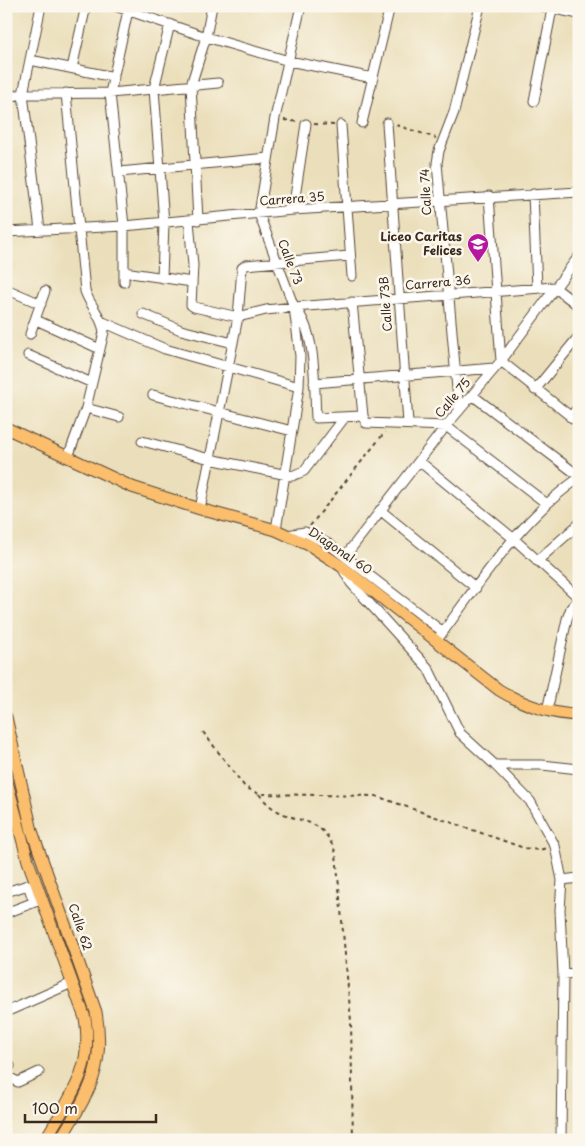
<svg xmlns="http://www.w3.org/2000/svg" width="585" height="1146" viewBox="0 0 585 1146" font-family="'Playpen Sans',sans-serif">
<style>
.lines{fill:none;stroke-linecap:round;stroke-linejoin:round}
.minor-casing{stroke:#554536;stroke-width:11}
.major-casing{stroke:#554536;stroke-width:13}
.path{stroke:#554536;stroke-width:2;stroke-dasharray:4 4;stroke-linecap:butt}
.minor{stroke:#fff;stroke-width:9}
.major{stroke:#fabe6d;stroke-width:11}
.labels{text-anchor:middle;stroke-width:5;stroke-linejoin:round;paint-order:stroke}
.street-label{font-size:12px;fill:#3b2a1e;stroke:#fbf7ec}
.poi-label{font-size:12px;font-weight:bold;fill:#3b2a1e;stroke:#fbf7ec;text-anchor:end}
</style>
<rect width="100%" height="100%" fill="#fbf7ec"/>
<filter id="ink" filterUnits="userSpaceOnUse"><feTurbulence type="fractalNoise" baseFrequency=".02" numOctaves="2"/><feDisplacementMap in="SourceGraphic" scale="10" xChannelSelector="R" yChannelSelector="G"/><feConvolveMatrix kernelMatrix="1 2 1 2 8 2 1 2 1" color-interpolation-filters="sRGB"/></filter>
<filter id="wash" filterUnits="userSpaceOnUse"><feTurbulence type="fractalNoise" baseFrequency=".0096" numOctaves="4" result="noise"/><feDisplacementMap in="SourceGraphic" scale="20" xChannelSelector="R" yChannelSelector="G"/><feGaussianBlur stdDeviation="1.12" result="paint"/><feColorMatrix in="noise" values="0 0 0 0 0 0 0 0 0 0 0 0 0 0 0 0 0 1.4 0 .05"/><feComposite in="paint" operator="in"/></filter>
<g filter="url(#wash)">
<rect width="100%" height="100%" fill="#ebdfbb"/>
</g>
<g filter="url(#ink)">
<g class="lines">
<!-- minor casing -->
<g class="minor-casing">
<path id="minor" d="M115,6l91,31 83,24 84,17
M541,6l38,8
M30,60l84,17
M72,68l14,-62
M66,93l19,198c5,15 17,25 19,41l-18,76 -18,49
M6,97l17,-3 87,-1 108,-10
M534,101l18,-92
M362,123l28,-117
M387,123l21,300
M341,125l11,151
M119,172l149,-14
M533,194l4,94
M489,196l12,165 78,62
M293,210l13,-86
M198,220l-7,-135 15,-48 6,-31
M189,221l4,44 -2,40 3,2 44,10 28,-7 28,-3 260,-20 25,19
M40,230l-17,-136 18,-88
M6,232l118,-6 169,-16 286,-18
M124,272l68,10
M162,278l2,-55 -10,-134 16,-65
M124,282v-56l-14,-133 19,-87
M6,289l35,15
M352,302l11,114 3,7 80,3 101,78
M296,309c21,26 18,77 20,109l47,-2
M143,314l38,16 52,13
M36,320l64,29
M103,322l62,27 134,38
M30,334l15,-43
M28,355l64,28
M314,383l180,-15
M535,390l44,-54
M153,395l139,36
M472,395l107,81
M86,408l33,9
M459,411l-22,-248 2,-12 15,-39 26,-106
M570,417l9,-10
M142,441l68,18 82,17 12,-5 41,-54
M419,461l95,78 65,59
M200,509l38,-192 4,-49 4,-3 103,-9
M380,510l96,78
M276,530l23,-143 1,-31 -6,-49 -35,-93 16,-96 26,-112
M287,535l18,-3 25,13 113,87
M346,555l100,-129 55,-65 78,-105
M537,561l42,-37
M343,569l8,14 77,85 32,65 35,32 35,36 25,45 7,34 -2,30 3,64 -2,166
M437,640c42,-56 83,-121 142,-162
M547,711l20,-92 4,-11 8,-9
M495,765h47l37,4
M562,880l17,-2
M6,892l22,-7 6,17
M6,913l34,-13
M563,974l16,-1
M6,1012l66,-29
M6,1059l4,7
M6,1076l12,6 21,-10"/>
</g>
<!-- major casing -->
<g class="major-casing">
<path id="major" d="M6,428l126,59 68,22 76,21 35,16 30,20 158,124c25,15 50,24 80,25
M6,717l26,114 64,181c10,57 -8,81 -36,128
M6,778l22,83 57,157c9,51 -16,81 -40,122"/>
</g>
<!-- path -->
<path class="path" d="M284,120l15,2
M314,124l20,1
M396,125l40,13
M310,526l75,-94
M203,732l42,55 14,7 117,2 148,52 15,2 8,-2
M259,794c4,5 9,11 14,14 27,18 49,6 63,46l15,167 2,119"/>
<!-- minor -->
<use href="#minor" class="minor"/>
<!-- major -->
<use href="#major" class="major"/>
</g>
</g>
<!-- icons -->
<defs>
<g id="school-pin" transform="scale(1.125)"><path d="M0 17L-7.5 6A9.5 9.5 0 1 1 7.5 6Z" fill="#b5179e" stroke="#fbf7ec"/><path d="M0-5L7-2L0 1L-7-2ZM-4 1L0 2.5L4 1V4Q0 6-4 4Z" fill="#fff"/></g>
</defs>
<g fill-rule="evenodd">
<use href="#school-pin" x="478" y="244"/>
</g>
<g class="labels">
<!-- street labels -->
<g class="street-label">
<text transform="translate(426 192) rotate(-93)" y="4">Calle 74</text>
<text transform="translate(292 199) rotate(-4)" y="4">Carrera 35</text>
<text transform="translate(290 262) rotate(69)" y="4">Calle 73</text>
<text transform="translate(438 283) rotate(-5)" y="4">Carrera 36</text>
<text transform="translate(386 304) rotate(-94)" y="4">Calle 73B</text>
<text transform="translate(453 398) rotate(-50)" y="4">Calle 75</text>
<text transform="translate(340 551) rotate(34)" y="4">Diagonal 60</text>
<text transform="translate(80 927) rotate(71)" y="4">Calle 62</text>
</g>
<!-- poi labels -->
<g class="poi-label">
<text x="462" y="241">Liceo Caritas<tspan x="462" dy="14">Felices</tspan></text>
</g>
</g>
<!-- margin -->
<rect width="585" height="1146" fill="none" stroke="#fbf7ec" stroke-width="25"/>
<!-- scale -->
<path d="M25 1114v8h131v-8" fill="none" stroke="#3b2a1e" stroke-width="2.5"/>
<text x="32" y="1114" font-size="15" fill="#3b2a1e" stroke="#fbf7ec" stroke-width="4" paint-order="stroke">100 m</text>
</svg>
